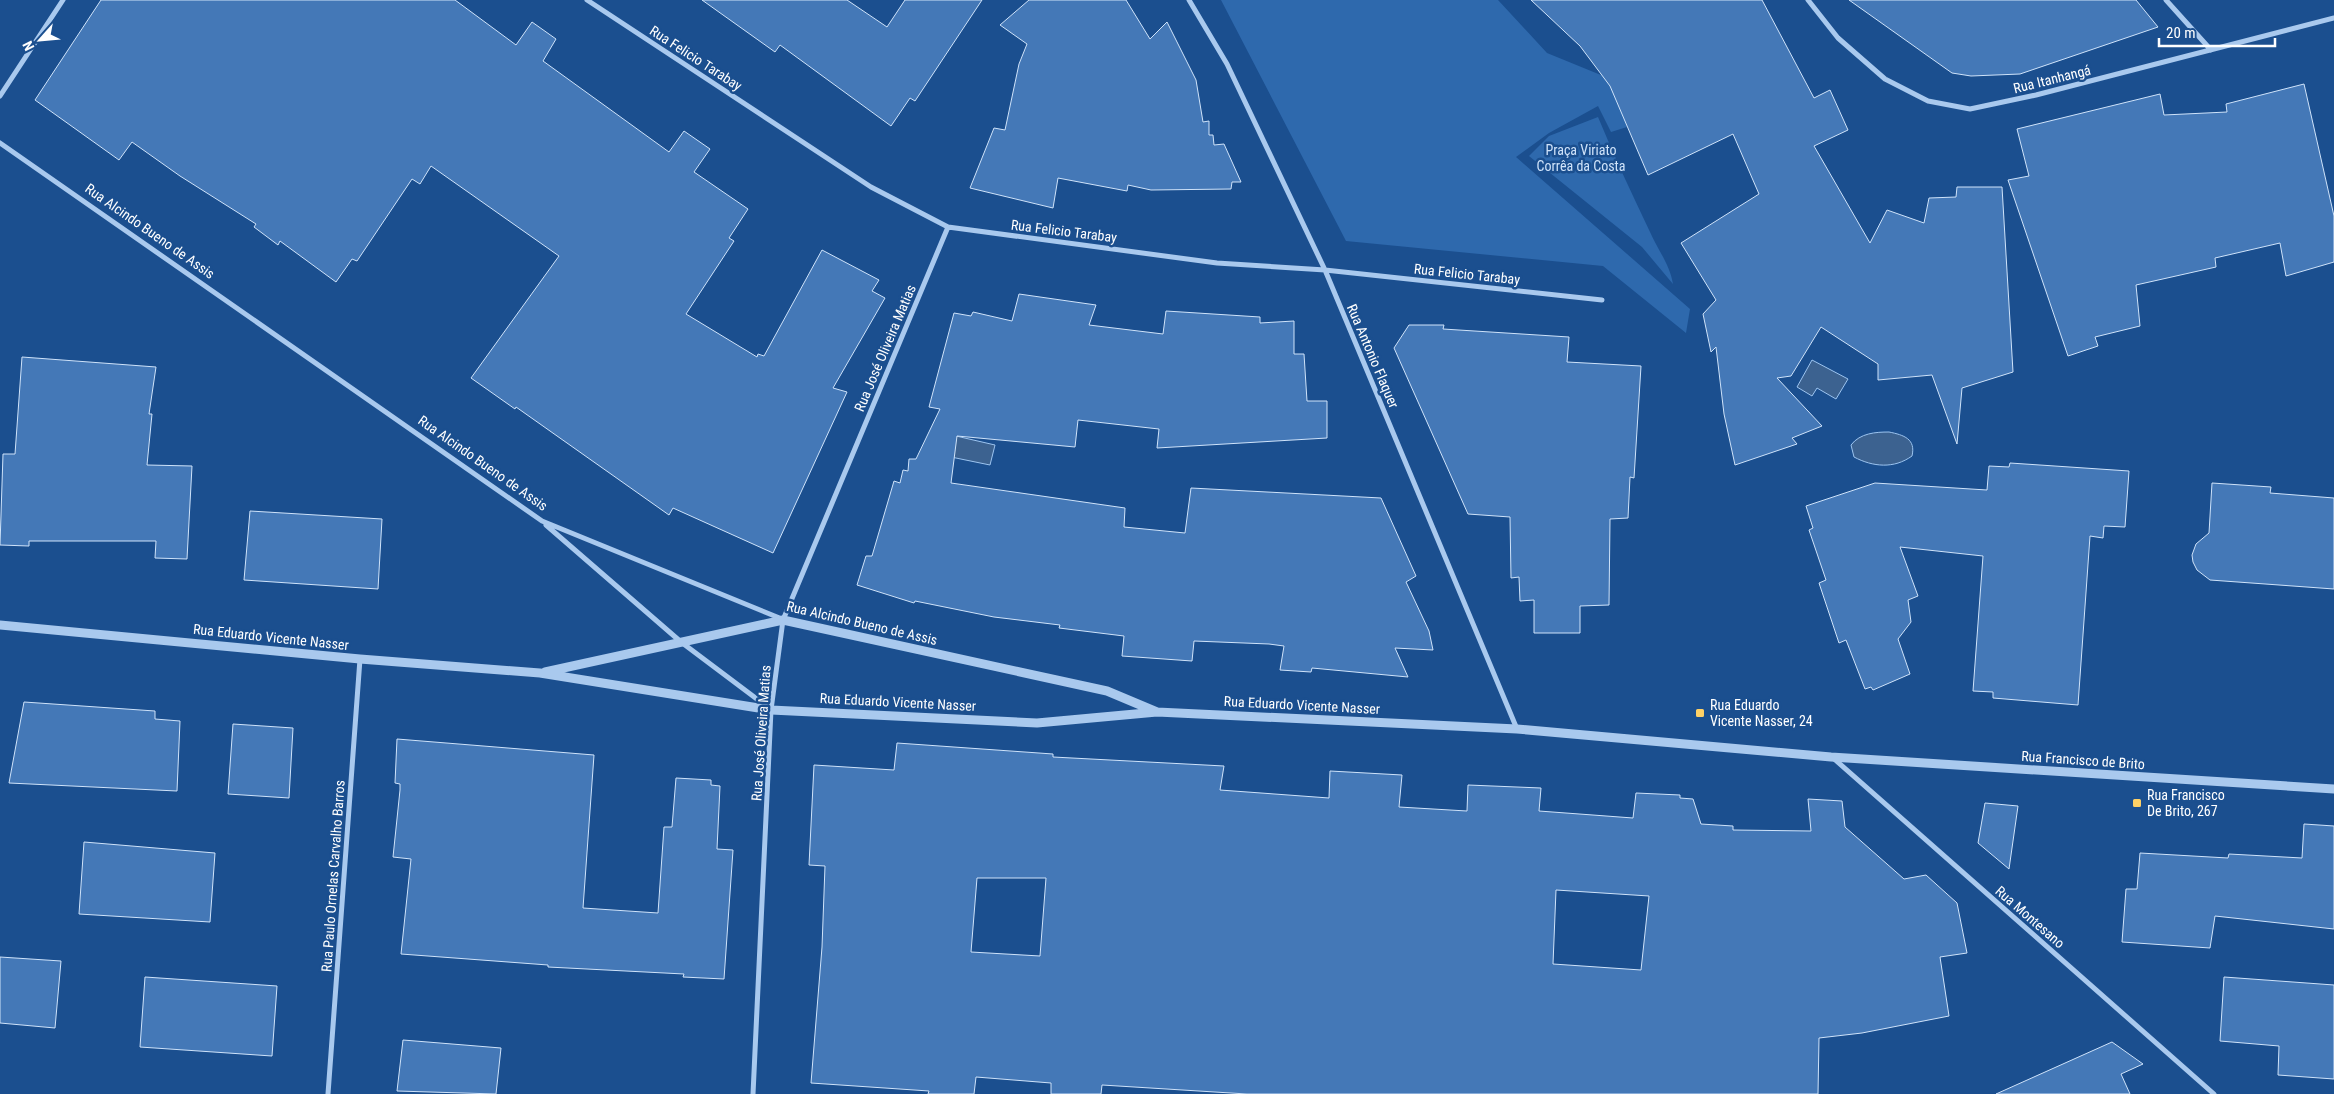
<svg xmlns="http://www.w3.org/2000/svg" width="2334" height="1094" viewBox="0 0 2334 1094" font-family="'Roboto Condensed',sans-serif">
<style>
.green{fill:#2e69ad}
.water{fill:#3c6290;stroke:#9cc4f0}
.building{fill:#4478b7;stroke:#cfe3fa;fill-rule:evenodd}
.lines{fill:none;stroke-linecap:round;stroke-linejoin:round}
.minor{stroke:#a9c9ee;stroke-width:5}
.tertiary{stroke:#a9c9ee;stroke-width:9}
.poi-dot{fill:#ffd166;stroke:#1b4f8f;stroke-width:2}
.labels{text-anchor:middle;stroke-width:5;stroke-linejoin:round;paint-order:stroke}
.street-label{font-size:14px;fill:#fff;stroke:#1b4f8f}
.park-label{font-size:14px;fill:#cfe3fa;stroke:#1b4f8f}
.poi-label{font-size:14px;fill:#fff;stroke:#1b4f8f;text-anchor:start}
</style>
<rect width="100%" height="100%" fill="#1b4f8f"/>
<!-- green -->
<path class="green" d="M1221,0h277l49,53 71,29 9,45 -16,5 -13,-26 -49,27 -33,24 174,152 -4,24 -83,-67 -257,-25z
M1598,117c16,39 34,77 52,115 8,18 20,33 23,52l-31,-37 -113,-91 20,-20z"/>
<!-- water -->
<path class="water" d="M1812,360l36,19 -12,20 -19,-11 -5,8 -15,-9z
M1889,432c15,3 27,7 23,24 -18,13 -39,11 -58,1l-3,-12c9,-12 25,-13 38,-13z
M956,436l39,9 -5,20 -39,-8z"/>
<!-- building -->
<path class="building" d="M101,0h354l61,45 16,-23 24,17 -13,22 126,91 15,-21 26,18 -16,23 54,37 -19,29 5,3 -48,73 71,43 1,-3 6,2 58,-106 57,30 -7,11 13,7 -52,90 14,4 -74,161 -100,-45 -4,7 -153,-108 -1,2 -44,-31 88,-122 -128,-90 -11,18 -8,-5 -55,82 -5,-2 -16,23 -56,-41 -2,4 -24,-18 2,-3 -76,-48 -48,-34 -13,18 -84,-60z
M702,0h145l40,27 18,-27h77l-67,101 -5,-3 -19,28 -111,-81 -5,7z
M1029,0h97l24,39 17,-17 29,58 7,42 6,-1v14h4l1,10 10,-1 17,38h-9l-1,7 -80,1 -23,-5 -1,6 -69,-13 -5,30 -83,-20 24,-60 11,2 14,-66 8,-20 -27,-19z
M1531,0h231l52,98 16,-8 18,40 -34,16 56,97 17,-33 37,13 5,-25 27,-1 1,-10h45l11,185 -51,16 -5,56 -25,-69 -54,5v-16l-57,-37 -30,49 -14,2 45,48 -30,12 5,6 -62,21 -11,-51 -8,-67 -5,5 -8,-38 13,-14 -35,-57 78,-49 -26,-60 -85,41 -38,-89 -30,-40z
M1849,0h287l22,27 -138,47 -49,2 -19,-3z
M2304,84l30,132v46l-48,14 -6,-33 -65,15 1,9 -80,18 4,41 -45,11 3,9 -30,10 -60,-176 21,-4 -12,-47 143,-35 4,21 63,-3 -1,-8z
M1019,294l77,11 -7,20 74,9 3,-23 94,6v6l34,-2v33h10l3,47h20v37l-170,10 2,-19 -81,-9 -3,27 -118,-11 -6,47 174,25 -1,19 61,6 6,-45 190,10 35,78 -10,6 23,49 4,19 -38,-2 13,29 -96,-9 -1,4 -31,-2 4,-24 -15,-2 -75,-3 -2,20 -70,-5 2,-20 -65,-8 1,-3 -66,-8 -79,-16 -1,2 -57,-18 9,-29h6l22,-75 6,2 3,-13 5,1 1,-12h7l24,-50 -11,-2 25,-94 17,3 2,-4 39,9z
M1409,325h35l-1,4 126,8 -2,25 74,4 -7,112 -4,-1 -2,41 -18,1 -1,86 -29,1v27h-46v-33l-14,1 -1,-24 -8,1 -1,-61 -42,-3 -74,-166z
M22,357l134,10 -7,47h3l-5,51 45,1 -5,93 -32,-1 1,-17h-127v5l-29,-1 3,-91h12z
M2010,463l119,8 -4,56 -21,-1 -1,12 -13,-2 -12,169 -85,-7v-6l-20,-1 10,-135 -83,-9 18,49 -10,4 3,22 -13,17 12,35 -37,16 -2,-3 -6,2 -19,-49 -7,3 -20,-60 7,-3 -17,-50 4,-2 -7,-22 69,-23 112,7 2,-24 20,1z
M2212,483l59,4 -1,6 64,5v91l-124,-9 -13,-10 -4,-8 -1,-7 4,-11 13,-11z
M250,511l132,8 -4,70 -134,-9z
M24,702l131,9v8l25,2 -3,70 -168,-8z
M233,724l60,4 -4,70 -61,-4z
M397,739l197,16 -11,153 75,5 6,-86h8l4,-49 35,2v5l9,1 -3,63 16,1 -9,129 -41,-2 1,-3 -136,-7v-2l-147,-11 10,-95 -18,-2 7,-67v-6l-5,-1z
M897,743l156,11v3l171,9 -4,24 109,8 1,-27 72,4 -3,32 68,4 1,-26 73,3 -2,23 94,7 3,-25 44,2v3l13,1 8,25 32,2v4l78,1 -3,-32 34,2 3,26 59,52 22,-4 31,28 10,50 -27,4 9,59 -87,17 -43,5 -1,56h-571l-145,-9 -1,9h-50v-11l-75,-6 -2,17h-46l1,-3 -118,-8 11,-136 3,-81 -16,-1 5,-100 80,5zM977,878h69l-6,78 -69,-4zM1556,890l93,6 -8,74 -88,-6z
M1985,803l33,3 -9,63 -31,-26z
M2304,824l30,2v103l-119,-13 -5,32 -88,-6 4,-53h11l3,-36 88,5 1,-4 73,4z
M84,842l131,11 -5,69 -131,-8z
M0,957l61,4 -6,67 -55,-5z
M145,977l132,9 -5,70 -132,-9z
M2224,977l110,8v94l-56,-4 1,-29 -59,-5z
M403,1040l98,8 -5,46 -99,-3z
M2112,1042l31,22 -22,10 9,20h-134z"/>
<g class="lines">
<!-- minor -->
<path class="minor" d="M587,0l284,187 77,40 269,36 108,7 277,30
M1189,0l38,64 98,206 192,459
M1808,0l30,38 47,41 43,22 42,8 66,-14 298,-77
M2166,0l45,50
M0,96l63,-96
M0,143l542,378 240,98
M546,525l135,117 88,66
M1832,757l382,337
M328,1094l32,-435
M753,1094l18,-384 12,-90 165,-393"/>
<!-- tertiary -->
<path class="tertiary" d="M0,625l360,34 180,14 231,37 266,13 120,-11 360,17 314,28 503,32
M545,672l238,-52 324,71 50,21"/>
</g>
<!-- markers -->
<g class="poi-dot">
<rect x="1695" y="708" width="10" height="10" rx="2.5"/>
<rect x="2132" y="798" width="10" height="10" rx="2.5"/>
</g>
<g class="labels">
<!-- street labels -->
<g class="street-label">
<text transform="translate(696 58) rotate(33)" y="5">Rua Felicio Tarabay</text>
<text transform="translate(2052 79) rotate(-14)" y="5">Rua Itanhangá</text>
<text transform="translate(150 231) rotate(35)" y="5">Rua Alcindo Bueno de Assis</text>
<text transform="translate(1064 231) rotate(7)" y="5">Rua Felicio Tarabay</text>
<text transform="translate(1467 274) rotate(6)" y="5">Rua Felicio Tarabay</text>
<text transform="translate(885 348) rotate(-67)" y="5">Rua José Oliveira Matias</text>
<text transform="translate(1373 356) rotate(67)" y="5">Rua Antonio Flaquer</text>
<text transform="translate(483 463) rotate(35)" y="5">Rua Alcindo Bueno de Assis</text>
<text transform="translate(862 623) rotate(13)" y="5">Rua Alcindo Bueno de Assis</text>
<text transform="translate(271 637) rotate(6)" y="5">Rua Eduardo Vicente Nasser</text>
<text transform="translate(898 702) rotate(3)" y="5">Rua Eduardo Vicente Nasser</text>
<text transform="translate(1302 705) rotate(3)" y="5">Rua Eduardo Vicente Nasser</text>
<text transform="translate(761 733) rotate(-86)" y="5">Rua José Oliveira Matias</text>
<text transform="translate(2083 760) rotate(4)" y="5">Rua Francisco de Brito</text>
<text transform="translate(333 876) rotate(-86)" y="5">Rua Paulo Ornelas Carvalho Barros</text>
<text transform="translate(2030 917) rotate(41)" y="5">Rua Montesano</text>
</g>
<!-- park labels -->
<g class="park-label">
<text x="1581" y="155">Praça Viriato<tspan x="1581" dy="16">Corrêa da Costa</tspan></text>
</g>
<!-- poi labels -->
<g class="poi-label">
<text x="1710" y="710">Rua Eduardo<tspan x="1710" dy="16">Vicente Nasser, 24</tspan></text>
<text x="2147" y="800">Rua Francisco<tspan x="2147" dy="16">De Brito, 267</tspan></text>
</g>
</g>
<!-- north arrow -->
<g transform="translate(40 40) rotate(243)" stroke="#1b4f8f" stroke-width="4" paint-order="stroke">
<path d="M0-4L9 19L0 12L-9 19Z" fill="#ffffff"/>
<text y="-8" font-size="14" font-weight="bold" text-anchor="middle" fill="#ffffff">N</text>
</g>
<!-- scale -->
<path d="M2159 38v8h116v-8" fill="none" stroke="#ffffff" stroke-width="2.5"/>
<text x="2166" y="38" font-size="15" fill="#ffffff" stroke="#1b4f8f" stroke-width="4" paint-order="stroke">20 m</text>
</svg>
